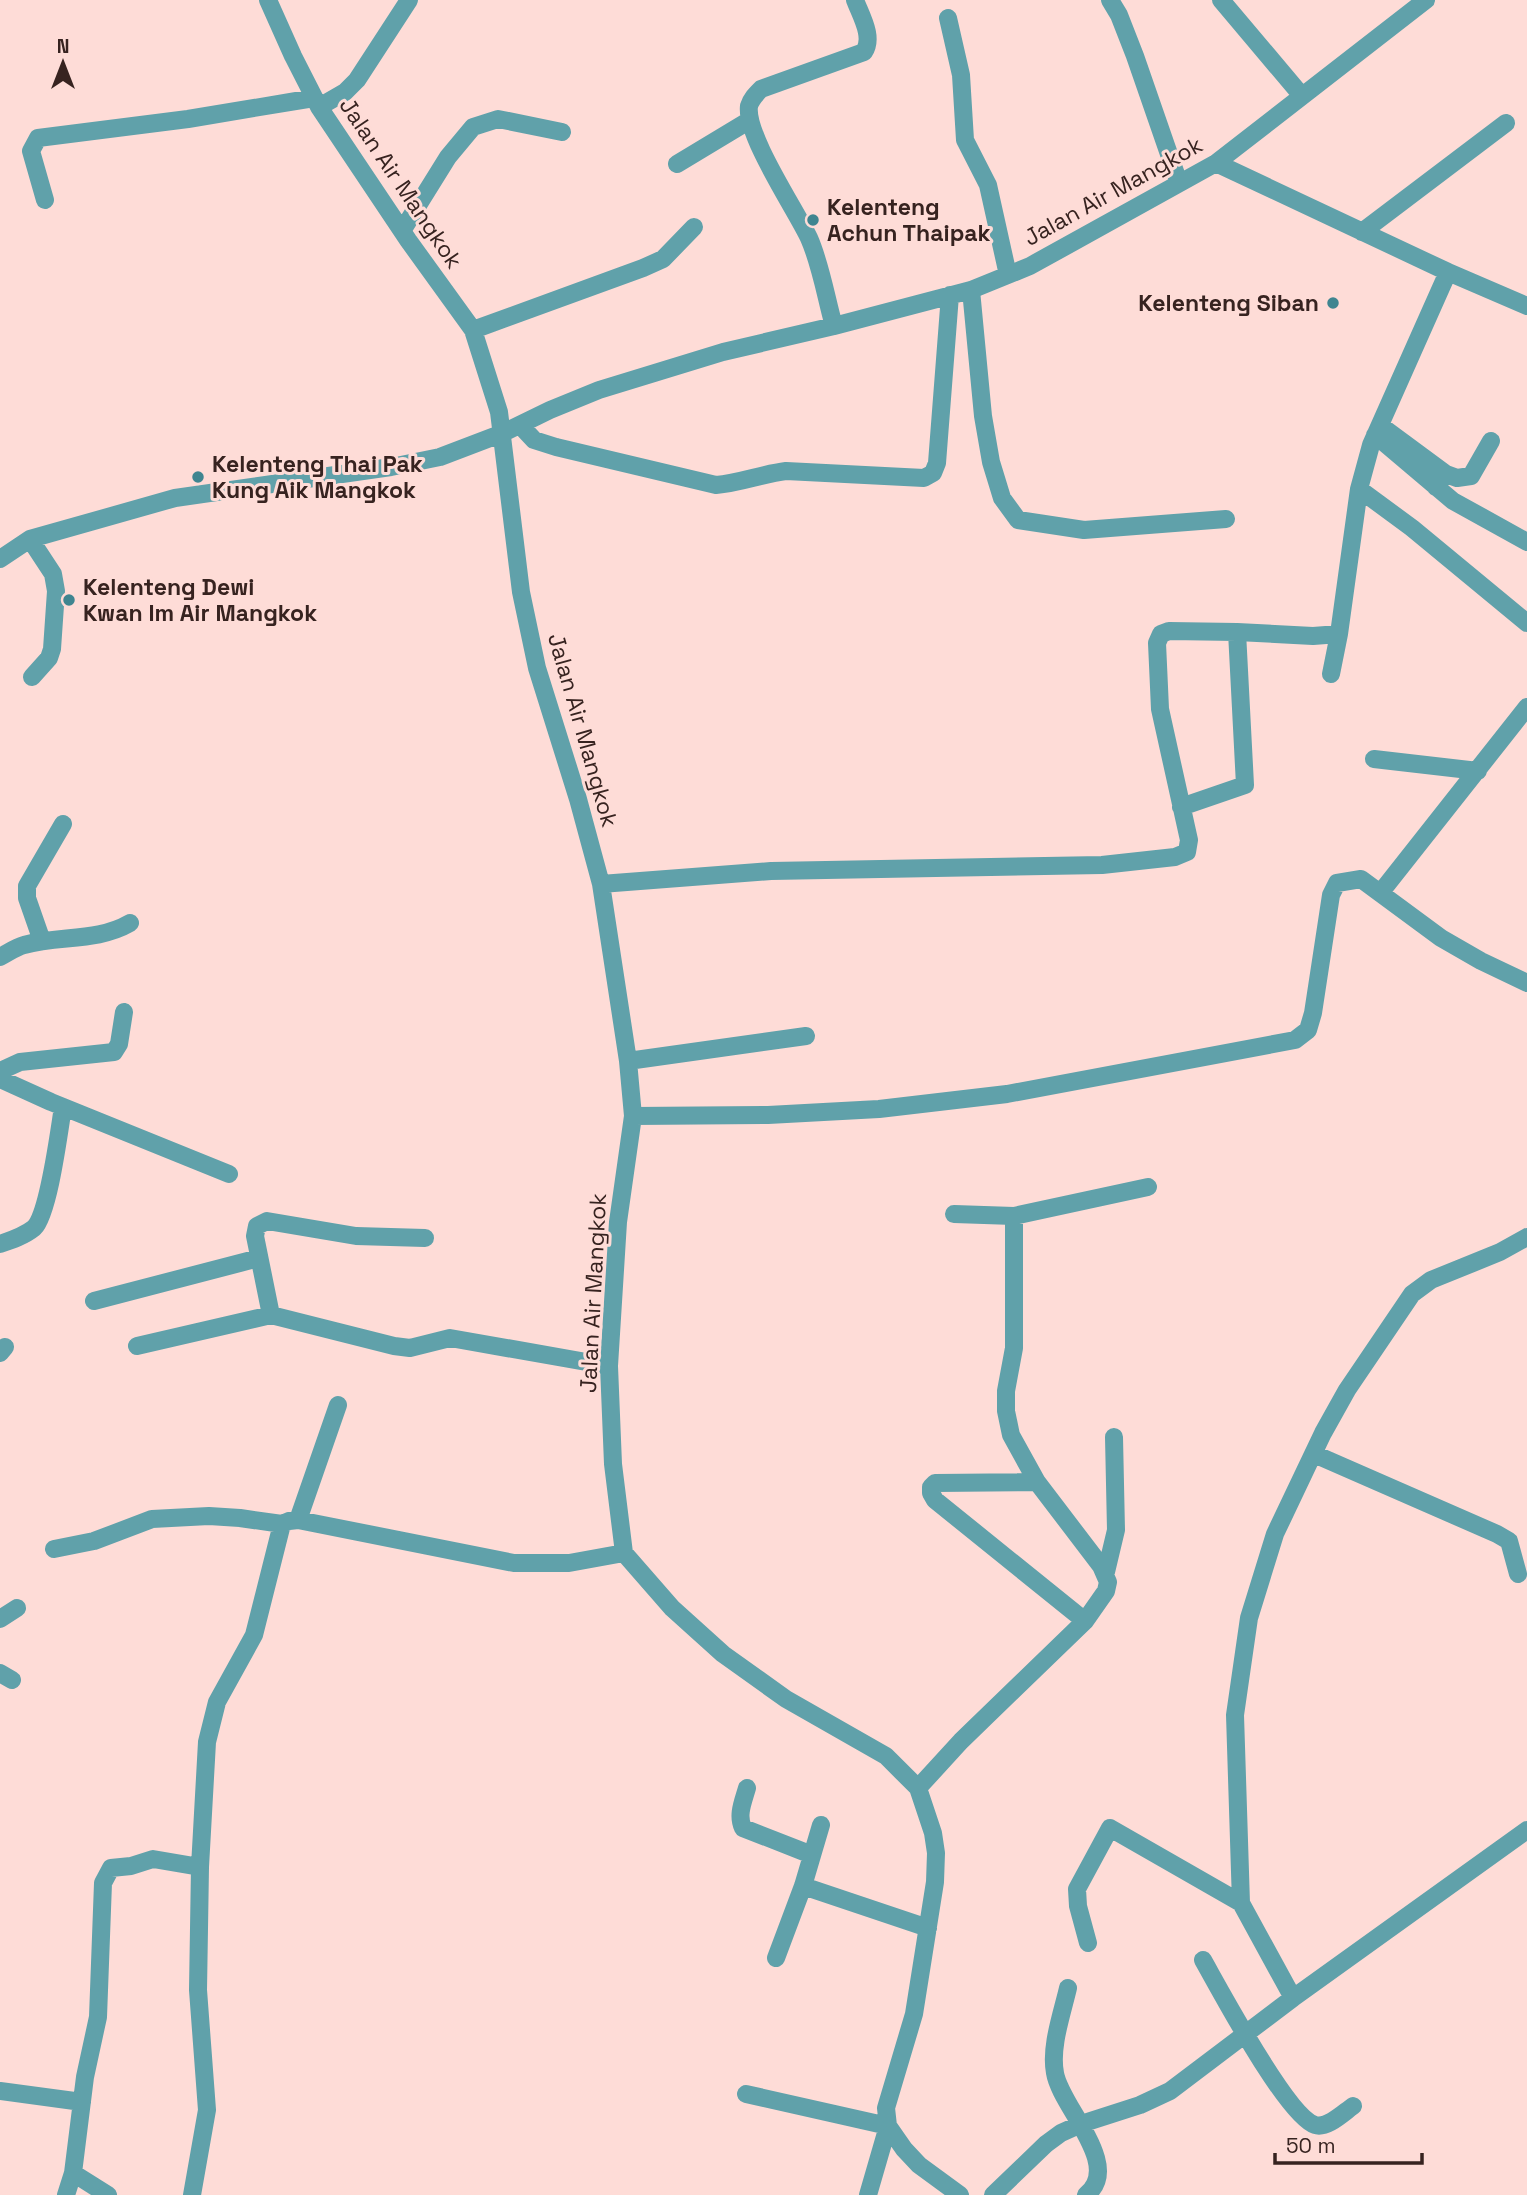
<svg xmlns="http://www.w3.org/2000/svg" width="1527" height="2195" viewBox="0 0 1527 2195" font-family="'Space Grotesk',sans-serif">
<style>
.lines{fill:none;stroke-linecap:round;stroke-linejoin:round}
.minor{stroke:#60a1aa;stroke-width:18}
.poi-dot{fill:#3f8590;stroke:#fedcd7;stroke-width:2.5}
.labels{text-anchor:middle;stroke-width:6;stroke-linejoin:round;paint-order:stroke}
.street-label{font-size:23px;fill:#372320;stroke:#fedcd7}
.poi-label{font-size:23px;font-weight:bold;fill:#372320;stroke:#fedcd7;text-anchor:start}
</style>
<rect width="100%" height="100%" fill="#fedcd7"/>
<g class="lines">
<!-- minor -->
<path class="minor" d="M268,0l25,56 26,51 89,133 65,90 26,82 22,180 16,76 41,131 23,85 27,177 5,55 -15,106 -9,144 4,98 11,89 48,55 51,46 63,45 100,57 32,32 15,45 3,20 -1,29 -21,132 -28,94 2,18 16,23 15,16 41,30
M1110,0l9,15 16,41 44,127
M1221,0l81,96
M948,18l13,57 4,65 23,45 20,90
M319,107l26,-15 12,-12 52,-80
M1216,163l232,109 79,34
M677,164l73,-44
M45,200l-14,-49 7,-13 150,-19 126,-21
M402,231l46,-74 25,-30 25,-8 64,13
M1362,232l144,-109
M971,290l12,126 8,46 11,36 16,22 66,10 142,-11
M834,326c-8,-28 -13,-61 -25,-88 -13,-28 -64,-103 -60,-132 2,-7 7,-12 12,-17l103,-37c10,-15 -3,-36 -9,-52
M473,330l170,-62 20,-9 31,-32
M520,425l14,15 22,7 160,38c24,-2 46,-11 70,-14l138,7 9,-5 4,-10 13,-168
M1381,426l65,48 -10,13
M1375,435l78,66 74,41
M1446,474l11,4 14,-2 20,-35
M1359,489l53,39 115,95
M30,539l23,35 3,17 -4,58 -3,9 -17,19
M0,559l30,-20 145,-41 216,-31 49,-10 63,-24 47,-23 49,-20 124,-38 111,-26 137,-36 59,-24 186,-103 210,-163
M1331,674l8,-40
M1374,759l104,12
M1181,807l64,-22 -8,-153
M601,884l170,-13 331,-6 73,-8 12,-5 2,-12 -29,-131 -3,-66 4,-9 8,-3 68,1 76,4 26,-2 20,-145 12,-44 77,-173
M1381,892l146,-185
M42,941l-15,-43v-12l36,-62
M0,957c8,-4 16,-10 24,-12 36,-10 73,-3 106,-22
M628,1061l178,-25
M0,1071l20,-9 94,-10 5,-8 5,-32
M0,1079l51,23 178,72
M633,1116l135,-1 111,-6 128,-15 288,-54 13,-10 5,-17 18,-118 6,-12 24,-4 80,59 40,23 46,22
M954,1214l60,2 134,-29
M0,1244c12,-4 24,-8 34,-16 15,-15 25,-97 29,-121
M94,1301l165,-43
M271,1315l-16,-79 2,-10 10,-5 89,15 69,2
M137,1346l134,-31 123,31 16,2 40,-10 159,28
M0,1353l5,-6
M1314,1454l183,80 12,7 9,33
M1037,1482l-102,1 -4,4v6l4,7 150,121
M298,1520l40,-115
M54,1549l40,-8 58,-22 57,-3 31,2 42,6
M1106,1572l10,-42 -2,-93
M0,1619l17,-11
M0,1673l12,7
M747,1788c-4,14 -10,27 -4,40l69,27
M918,1788l43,-47 124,-120 21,-30 2,-9 -7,-16 -64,-84 -26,-47 -5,-24v-20l8,-43v-132
M803,1886l125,42
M1088,1943l-10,-37 -1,-17 33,-61 131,75
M776,1958l27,-72 18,-61
M1203,1960c17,30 84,156 112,165 12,4 28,-12 38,-19
M1068,1988c-6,26 -18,59 -13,85 5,33 69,93 31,122
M1293,1998l-52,-95 -6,-188 14,-97 26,-84 48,-101 24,-43 65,-96 19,-14 69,-28 27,-15
M0,2091l82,11
M746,2094l142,32 -20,69
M73,2173l12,-96 13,-60 5,-134 8,-15 20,-2 22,-7 47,8
M66,2195l7,-22 35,22
M192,2195l15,-85 -9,-120 2,-123 7,-125 10,-40 37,-67 28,-111 7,-3 9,-1 216,43h55l55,-10
M993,2195l53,-51 15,-11 20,-9 59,-19 30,-14 123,-93 234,-168"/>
</g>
<!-- markers -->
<g class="poi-dot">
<circle cx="813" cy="220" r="7"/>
<circle cx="1333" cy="303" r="7"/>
<circle cx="198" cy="477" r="7"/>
<circle cx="69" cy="600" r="7"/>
</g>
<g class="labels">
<!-- street labels -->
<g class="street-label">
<text transform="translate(401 183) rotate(56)" y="8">Jalan Air Mangkok</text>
<text transform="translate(1113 191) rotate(-29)" y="8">Jalan Air Mangkok</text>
<text transform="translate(583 730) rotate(74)" y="8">Jalan Air Mangkok</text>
<text transform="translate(593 1293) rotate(-87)" y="8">Jalan Air Mangkok</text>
</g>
<!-- poi labels -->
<g class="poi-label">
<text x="827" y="215">Kelenteng<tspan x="827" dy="26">Achun Thaipak</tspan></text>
<text x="1319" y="311" text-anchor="end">Kelenteng Siban</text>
<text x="212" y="472">Kelenteng Thai Pak<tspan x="212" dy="26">Kung Aik Mangkok</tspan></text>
<text x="83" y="595">Kelenteng Dewi<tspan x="83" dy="26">Kwan Im Air Mangkok</tspan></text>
</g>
</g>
<!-- north arrow -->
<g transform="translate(63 63)" stroke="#fedcd7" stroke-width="5" paint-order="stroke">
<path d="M0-5L12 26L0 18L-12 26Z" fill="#372320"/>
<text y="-10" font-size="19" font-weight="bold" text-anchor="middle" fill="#372320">N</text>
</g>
<!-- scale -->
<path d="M1275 2153v10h147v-10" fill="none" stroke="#372320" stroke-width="3.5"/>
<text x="1286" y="2153" font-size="21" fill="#372320" stroke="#fedcd7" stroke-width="5" paint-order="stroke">50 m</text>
</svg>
